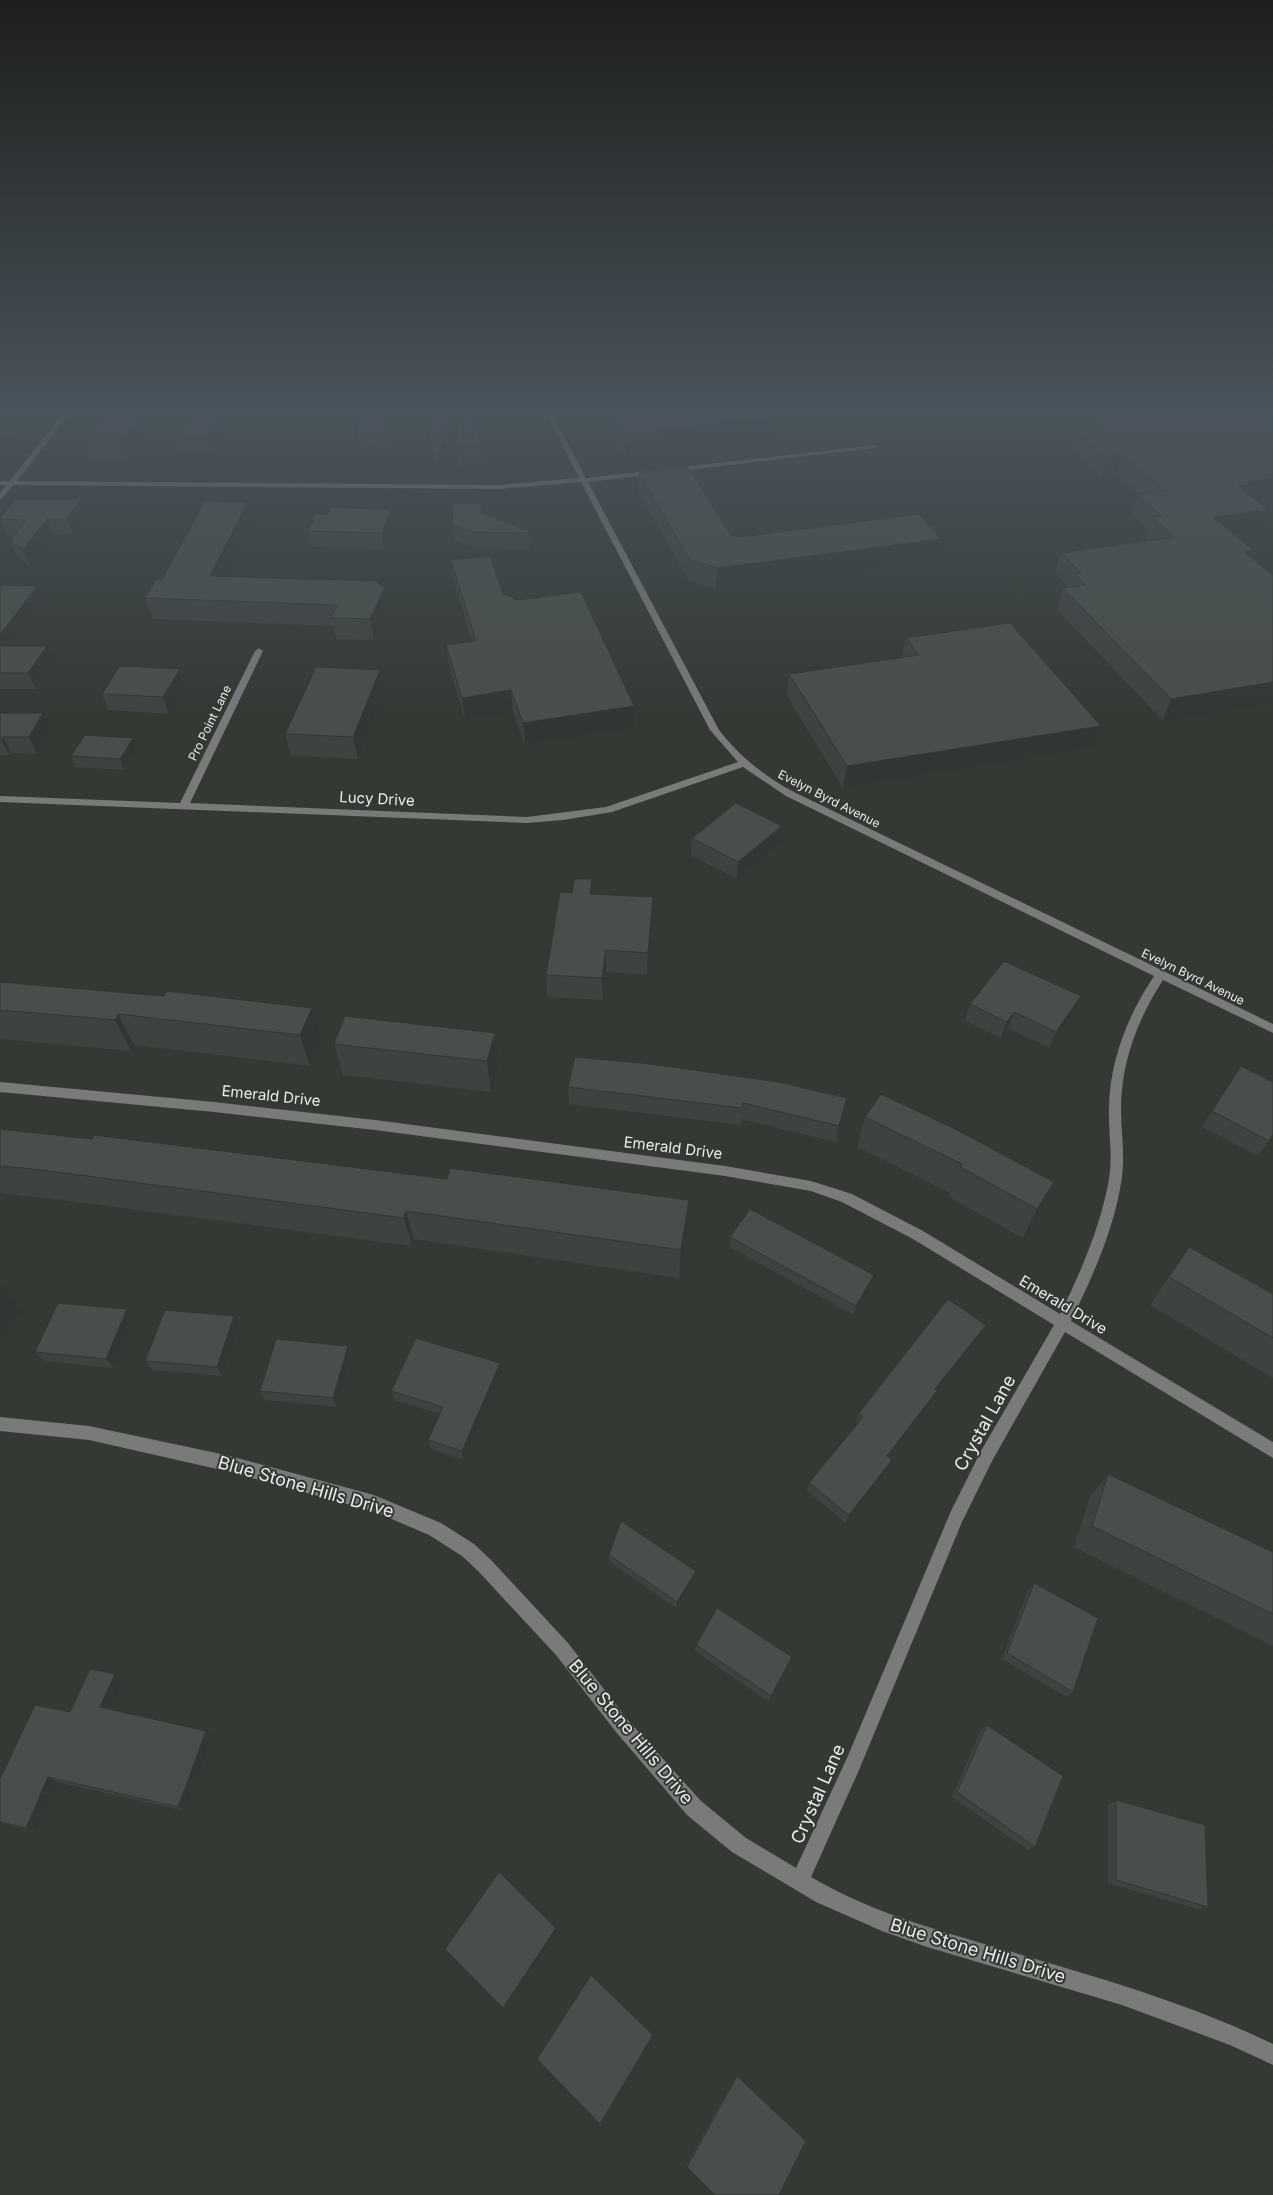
<svg xmlns="http://www.w3.org/2000/svg" width="1273" height="2195" viewBox="0 0 1273 2195" font-family="Inter,sans-serif">
<style>
.lines{fill:none;stroke-linecap:round;stroke-linejoin:round}
.minor{fill:#797b79;fill-rule:evenodd}
.wall{fill:#3f4340}
.shaded-wall{fill:#333734}
.building{fill:#494e4a;stroke:#333734}
.labels{text-anchor:middle;stroke-width:4;stroke-linejoin:round;paint-order:stroke}
.far-street-label{font-size:12px;fill:#e9ece9;stroke:#343934}
.street-label{font-size:15px;fill:#e9ece9;stroke:#343934}
.near-street-label{font-size:18px;fill:#e9ece9;stroke:#343934}
</style>
<rect width="100%" height="100%" fill="#343934"/>
<g class="lines">
<!-- minor -->
<path class="minor" d="M67,408h7l-57,73 483,4 79,-7 -36,-70h6l37,70 290,-33 1,1 -3,2 -286,34 131,248c20,26 45,46 75,62l479,232v9l-110,-53c-25,38 -42,83 -42,129 0,23 4,45 1,68 -7,50 -29,99 -51,144l202,121v16l-208,-126 -73,129 -30,61 -103,248 -48,107c59,35 126,53 191,72 91,27 185,53 271,95v21l-43,-20 -108,-40 -195,-58 -45,-16 -66,-29 -84,-50 -45,-37 -71,-83 -60,-77 -77,-83 -17,-16 -33,-21 -56,-24 -147,-40 -137,-31 -89,-9v-14l89,9 137,29 148,40 67,28 33,21 17,16 77,83 60,77 73,81 45,37 50,30 51,-110 104,-247 30,-60 73,-126 -141,-86 -71,-37 -31,-11 -86,-15 -350,-46 -161,-18 -214,-20v-10l214,20 161,18 350,46 86,15 41,13 71,37 137,83c21,-42 41,-89 49,-135 4,-25 -1,-48 0,-72 1,-47 19,-92 45,-131l-368,-180 -43,-29 -131,45 -49,8 -36,3 -527,-21v-6l180,7 75,-152 4,-3 4,3 -73,152 337,14 79,-10 132,-45 -28,-32 -129,-248 -81,7 -486,-4 -14,15v-7l6,-8h-6v-4h10z"/>
</g>
<!-- wall -->
<path class="wall" d="M0,408l35,9 -16,20 -19,-1z
M108,408h49l-32,50 -37,-1 -5,-14z
M302,408h84l11,56 -35,3 -3,-18 -2,-27 -19,-7h-35z
M423,408h48l9,37 2,18 -24,2 -2,-18 2,-21 -21,57z
M603,408h171l5,27 -42,4 -1,-1 -74,8v10l-36,4 -23,-40z
M1055,408h218v89l-18,2 6,31 -28,4 20,16 -2,7 -88,164 -106,-112 6,-21 5,-1 -13,-14 6,-20 87,-13 -3,-3 3,-7 -17,-15 6,-20 2,-1 -23,-19 -14,2 -34,-30 5,-19 5,-1z
M227,425l-16,27 -30,-1 -4,-15z
M639,473l92,62 10,2 200,2 -5,20 -220,30 -27,-8 -50,-88z
M81,499l6,15 -14,20h-20l-23,32 -13,-10 -7,-15 5,-6h-9l-6,-16z
M391,510l2,16 -9,23 -72,-2 -4,-16 20,-17z
M482,514l47,17 1,18 -55,-1 -21,-8 -2,-16z
M253,522l-27,54 162,33 -14,31 -38,-1 -3,-13 -180,-7 -8,-21 17,-19z
M451,560l52,34 131,112v22l-109,17 -12,-33 -48,7 -16,-53 -3,-21 26,-3 -18,-61z
M0,585l37,1 6,16 -32,44 42,16 -17,27h-36z
M906,638l195,88 -8,22 -250,40 -56,-92 2,-22 113,-16z
M180,669l5,17 -16,28 -61,-4 -6,-16z
M380,670l4,21 -26,68 -67,-3 -6,-22z
M0,713l51,17 -14,24 -26,-1 -2,2h-9z
M133,738l4,11 -13,21 -49,-3 -4,-11z
M782,826l-2,17 -43,36 -46,-24 1,-17z
M572,893l81,4v22l-6,56 -41,-3 -3,28 -56,-3 -1,-22z
M0,982l164,14 148,12 10,31 -12,27 -176,-21 -3,6 -131,-12z
M970,1004l104,9 -25,35 -41,-20 -7,10 -36,-17z
M495,1033l5,31 -9,28 -148,-17 -9,-31z
M568,1087l279,11 -11,44 -95,-23v6l-172,-21z
M1212,1111l57,30 -11,15 -56,-29z
M865,1117l189,65 -14,29 -17,27 -74,-41 1,-4 -93,-46z
M0,1129l687,100 -8,49 -265,-39 -2,7 -350,-46 -62,-7z
M730,1237l141,48 -17,30 -125,-68z
M1189,1247l84,47v84l-123,-73z
M234,1316l5,10 -17,50 -70,-6 -7,-9z
M133,1318l-20,50 -70,-7 -8,-9z
M986,1325l-5,9 -44,56 -4,10 -44,57 3,3 -4,8 -42,55 -39,-32 2,-8 49,-60 -2,-1 3,-9z
M348,1346l3,9 -14,52 -72,-7 -5,-9z
M500,1363l2,9 -38,88 -33,-11 -3,-9 12,-26 -46,-14 -3,-9z
M1108,1474l165,78v94l-199,-99 16,-50z
M609,1555l86,23 -19,30 -66,-46z
M1034,1583l39,109 -6,5 -65,-38 26,-69z
M696,1645l94,18 -21,39 -74,-51z
M115,1674l8,6 -13,29 103,27 -28,75 -127,-29 -22,50 -36,-9v-44l70,-67z
M987,1725l48,122 -7,3 -76,-53 29,-67z
M1116,1800l92,107 -10,2 -90,-26v-78z
M736,2076h1l-50,91 -1,-2z"/>
<!-- shaded-wall -->
<path class="shaded-wall" d="M21,408h10l4,9 -16,20 -7,-18z
M144,408h13l-32,50 -5,-15z
M455,408h1l2,16 -21,59 -2,-19z
M223,411l4,14 -16,27 -4,-15z
M781,417l-2,18 -42,4 1,-17z
M737,420l-1,18 -74,8v10l-36,4v-18l31,-12z
M394,446l3,18 -35,3 -3,-18z
M1122,455l-6,20 -14,2 6,-20z
M1273,478v19l-29,4 -6,-15 8,-4z
M81,499l6,15 -14,20 -6,-15z
M248,502l5,20 -37,75 -6,-21z
M391,510l2,16 -9,23 -2,-16z
M1269,510l-8,20 -56,8 8,-21z
M47,519l6,15 -23,32 -7,-16z
M941,539l-5,20 -220,30 2,-21z
M1253,550l-8,21 -1,-19z
M37,586l6,16 -43,59v-26z
M385,588l3,21 -14,31 -4,-21z
M47,646l6,16 -17,27 -8,-16z
M180,669l5,17 -16,28 -6,-17z
M380,670l4,21 -26,68 -5,-22z
M1273,682v20l-110,19 8,-22z
M511,690l2,22 -48,7 -3,-21z
M634,706v22l-109,17 -2,-22z
M43,713l8,17 -14,24 -8,-17z
M1101,726l-8,22 -250,40 4,-22z
M3,737l8,16 -2,2 -8,-16z
M133,738l4,11 -13,21 -4,-11z
M782,826l-2,17 -43,36 1,-17z
M592,879l1,22 -3,-7z
M653,897v22l-6,56 1,-22z
M606,950v22l-3,28 -1,-22z
M1081,996l-7,17 -25,35 7,-16z
M312,1008l10,31 -12,27 -10,-31z
M1014,1012l-6,16 -7,10 6,-16z
M118,1014l16,31 -3,6 -16,-31z
M495,1033l5,31 -9,28 -4,-31z
M847,1098l-4,17 -7,27 3,-16z
M1054,1182l-14,29 -17,27 14,-29z
M689,1200l-2,29 -8,49 2,-28z
M406,1211l8,28 -2,7 -8,-28z
M874,1275l-3,10 -17,30 2,-9z
M0,1283l22,27 -22,35z
M127,1309l6,9 -20,50 -7,-9z
M234,1316l5,10 -17,50 -5,-9z
M986,1325l-5,9 -50,64 4,-9z
M348,1346l3,9 -14,52 -4,-9z
M500,1363l2,9 -38,88 -2,-9z
M937,1391l-4,9 -50,64 4,-8z
M892,1460l-4,8 -42,55 3,-8z
M696,1571l-1,7 -19,30 1,-6z
M792,1657l-2,6 -21,39 2,-6z
M115,1674l8,6 -14,33 -9,-6z
M206,1731l7,5 -28,75 -7,-4z
M48,1777l10,5 -22,50 -10,-4z
M556,1928l2,2 -52,78h-3z"/>
<!-- building -->
<path class="building" d="M0,408h21l-9,11h-12z
M108,408h36l-24,35h-37z
M356,408h30l8,38 -35,3z
M424,408h31l-20,56z
M459,408h12l9,37 -24,2z
M606,408h168l7,9 -43,5 -1,-2 -80,10 5,8 -36,4z
M1083,408h190v70l-27,4 4,2 -12,2 31,24 -56,7 40,33 -9,2 29,23v107l-102,17 -108,-111 23,-3 -11,-11 6,-1 -20,-20 114,-16 -23,-20 10,-1 -25,-21 28,-4 -43,-36 -14,2 -35,-29 30,-4z
M194,410l29,1 -16,26 -30,-1z
M688,467l43,68 10,2 178,-23 22,25 -223,29 -28,-8 -51,-87z
M15,499h66l-14,20h-20l-24,31 -13,-9 16,-21 -26,-1z
M205,501l43,1 -38,74 165,5 10,7 -15,31 -39,-1 6,-13 -192,-7 11,-18 6,-1z
M481,503v10l48,18v2l-56,-1 -21,-8 1,-20z
M331,507l60,3 -9,23 -74,-2 8,-17h12z
M490,556l13,38 15,6 63,-8 53,114 -111,17 -12,-33 -49,8 -16,-53 30,-4 -25,-81z
M0,585l37,1 -37,49z
M1010,623l91,103 -254,40 -58,-92 130,-19 -13,-17z
M0,646h47l-19,27h-28z
M120,666l60,3 -17,28 -61,-3z
M316,667l64,3 -27,67 -68,-3z
M0,713h43l-14,24h-26l-2,2h-1z
M85,735l48,3 -13,21 -49,-3z
M736,803l46,23 -44,36 -46,-24z
M574,879h18l-2,15 63,3 -5,56 -42,-3 -4,28 -56,-3 14,-83 12,1z
M1004,961l77,35 -25,36 -42,-20 -7,10 -37,-18z
M0,982l164,14 3,-5 145,17 -12,27 -182,-21 -3,6 -115,-10z
M345,1016l150,17 -8,28 -153,-17z
M575,1057l76,7 128,18 68,16 -8,28 -96,-23 -1,5 -174,-21z
M1241,1066l32,16v52l-4,7 -57,-30z
M881,1094l74,35 99,53 -17,27 -77,-42 2,-3 -97,-47z
M0,1129l92,10 2,-4 353,44 3,-11 239,32 -8,50 -275,-39 -2,7 -362,-48 -42,-4z
M750,1209l124,66 -18,31 -126,-69z
M1189,1247l84,47v44l-104,-61z
M948,1299l38,26 -51,64 2,2 -50,65 5,4 -43,55 -40,-32 54,-66 -4,-4z
M58,1303l69,6 -21,50 -71,-7z
M165,1310l69,6 -17,51 -72,-6z
M416,1338l84,25 -38,88 -34,-11 15,-33 -52,-16z
M276,1339l72,7 -15,52 -73,-7z
M1108,1474l165,78v62l-181,-88z
M621,1521l75,50 -19,31 -68,-47z
M1034,1583l64,35 -25,74 -66,-39z
M717,1608l75,49 -21,39 -75,-51z
M90,1669l25,5 -15,33 106,24 -28,76 -130,-30 -22,51 -26,-6v-43l35,-74 35,7z
M987,1725l76,51 -28,71 -78,-55z
M1116,1800l89,25 3,82 -92,-27z
M499,1872l57,56 -53,80 -58,-59z
M591,1975l62,60 -53,89 -63,-65z
M737,2076l69,65 -27,54h-64l-28,-28z"/>
<!-- sky -->
<linearGradient id="sky" x2="0" y2="1"><stop stop-color="#1d1f1d"/><stop offset="0.57" stop-color="#4a545c"/><stop offset="1" stop-color="#4a545c" stop-opacity="0"/></linearGradient>
<rect width="1273" height="716" fill="url(#sky)"/>
<g class="labels">
<!-- far-street labels -->
<g class="far-street-label">
<text transform="translate(210 723) rotate(-64)" y="4">Pro Point Lane</text>
<text transform="translate(829 799) rotate(27)" y="4">Evelyn Byrd Avenue</text>
<text transform="translate(1193 977) rotate(26)" y="4">Evelyn Byrd Avenue</text>
</g>
<!-- street labels -->
<g class="street-label">
<text transform="translate(377 799) rotate(3)" y="5">Lucy Drive</text>
<text transform="translate(271 1096) rotate(6)" y="5">Emerald Drive</text>
<text transform="translate(673 1148) rotate(7)" y="5">Emerald Drive</text>
<text transform="translate(1063 1305) rotate(31)" y="5">Emerald Drive</text>
</g>
<!-- near-street labels -->
<g class="near-street-label">
<text transform="translate(985 1423) rotate(-61)" y="6">Crystal Lane</text>
<text transform="translate(306 1487) rotate(16)" y="6">Blue Stone Hills Drive</text>
<text transform="translate(631 1732) rotate(50)" y="6">Blue Stone Hills Drive</text>
<text transform="translate(818 1794) rotate(-66)" y="6">Crystal Lane</text>
<text transform="translate(978 1951) rotate(17)" y="6">Blue Stone Hills Drive</text>
</g>
</g>
</svg>
